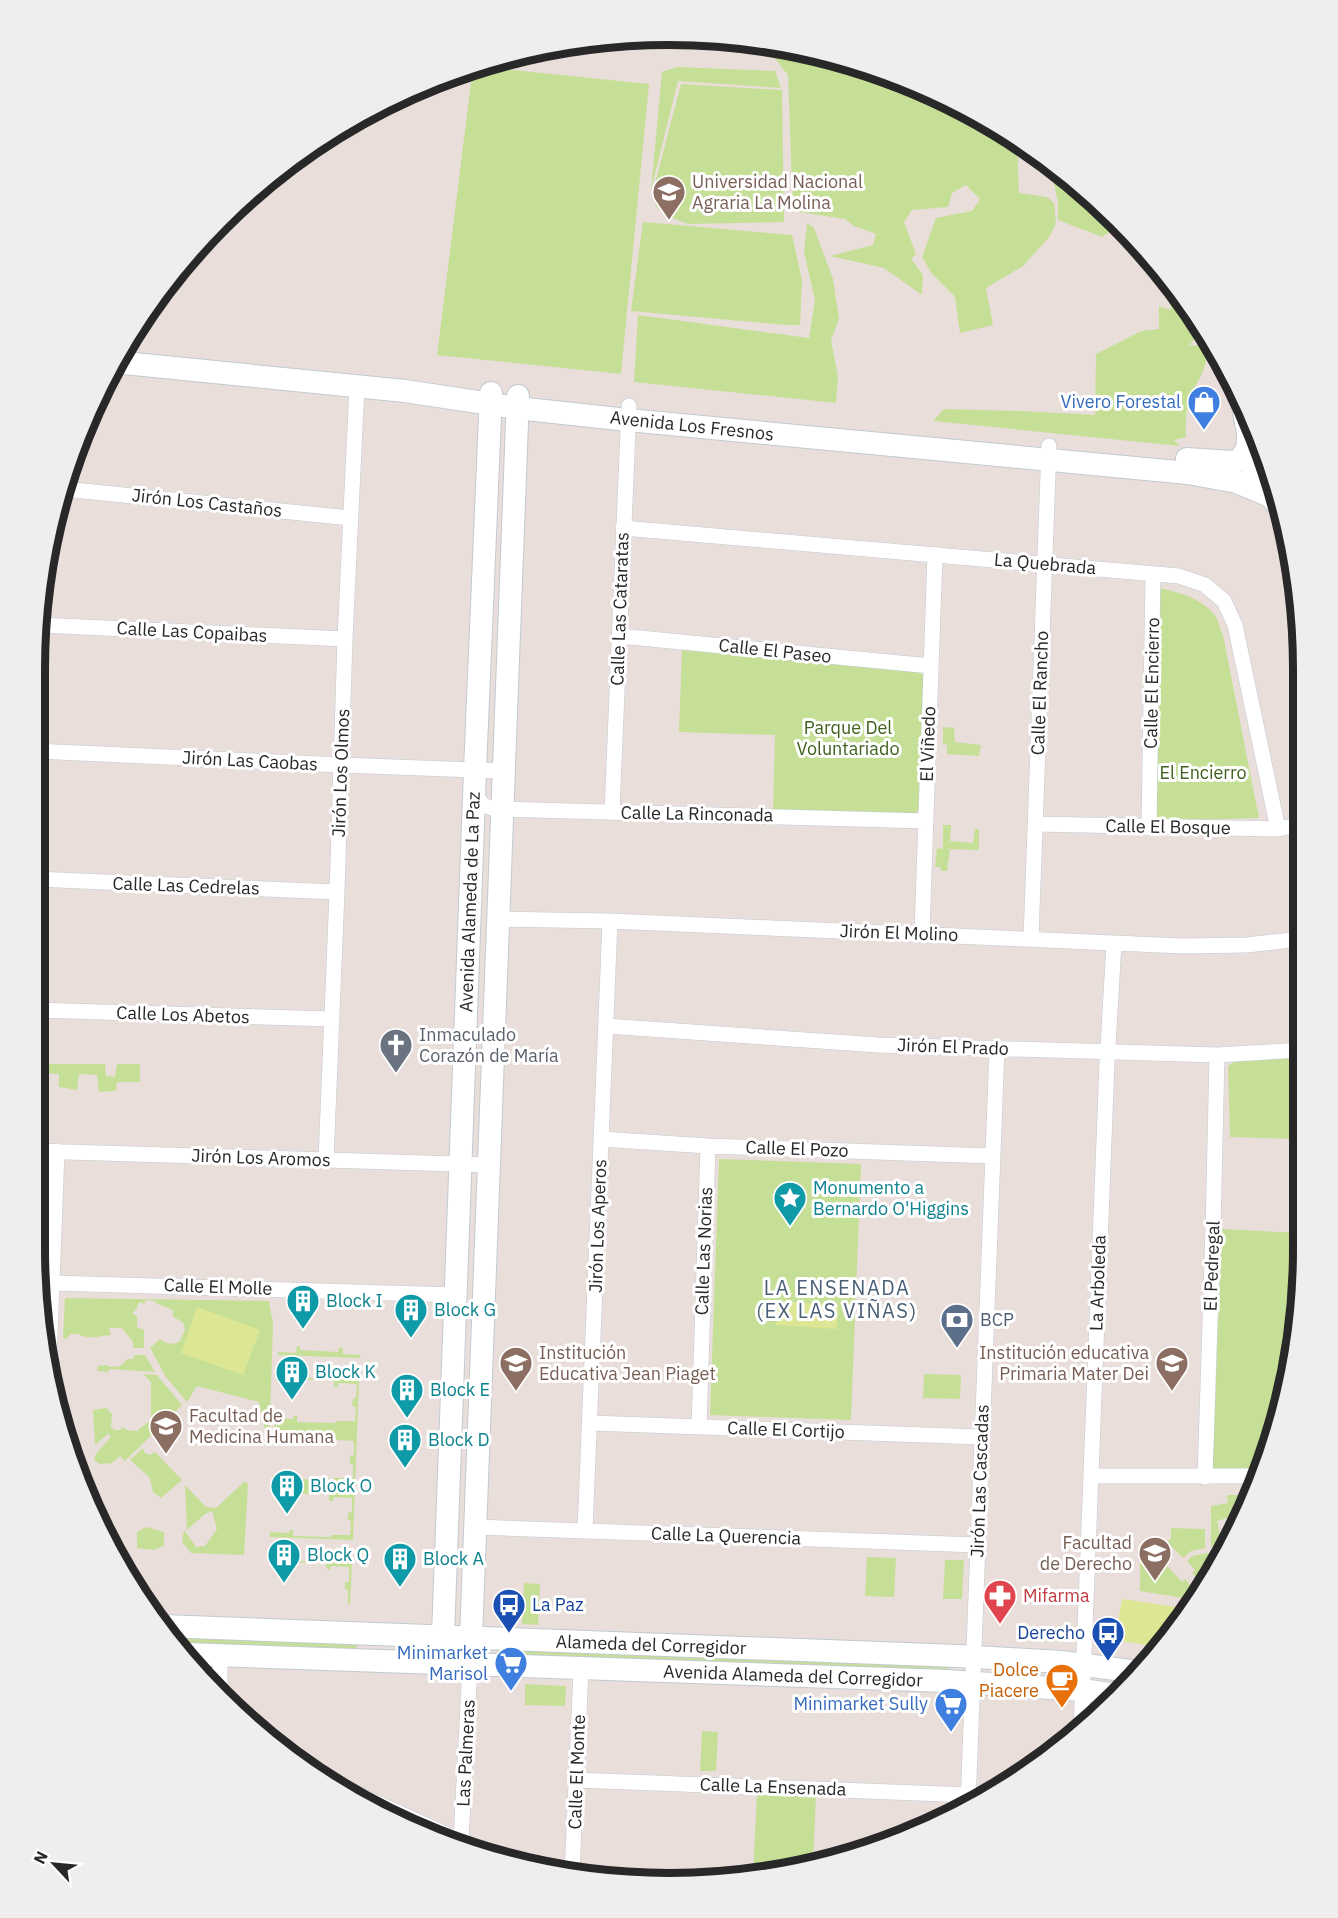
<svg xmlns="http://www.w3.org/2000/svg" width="1338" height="1918" viewBox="0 0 1338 1918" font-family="'IBM Plex Sans',sans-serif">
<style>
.green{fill:#c6df97}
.pitch{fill:#dde693}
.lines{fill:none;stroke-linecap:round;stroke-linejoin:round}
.street-casing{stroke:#c2cad1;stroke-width:16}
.secondary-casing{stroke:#c2cad1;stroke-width:24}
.street{stroke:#fff;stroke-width:15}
.secondary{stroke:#fff;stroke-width:22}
.labels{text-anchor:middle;stroke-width:6;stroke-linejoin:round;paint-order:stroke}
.education-label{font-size:18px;fill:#785e54;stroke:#fff;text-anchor:start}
.shop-label{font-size:18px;fill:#366cbe;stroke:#fff;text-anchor:end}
.street-label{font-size:18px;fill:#282828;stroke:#fff}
.park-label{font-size:18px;fill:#3f611c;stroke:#fff}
.worship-label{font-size:18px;fill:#5b616d;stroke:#fff;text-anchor:start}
.culture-label{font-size:18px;fill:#0d838f;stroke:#fff;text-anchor:start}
.service-label{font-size:18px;fill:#4e5e75;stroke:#fff;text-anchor:start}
.health-label{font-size:18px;fill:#be3a42;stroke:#fff;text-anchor:start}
.transit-label{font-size:18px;fill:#164399;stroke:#fff;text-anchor:start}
.food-label{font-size:18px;fill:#c56008;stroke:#fff;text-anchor:end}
.neighbourhood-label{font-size:20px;letter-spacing:1.5px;fill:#4a6076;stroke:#fff}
.rim{fill:none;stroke:#282828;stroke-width:8}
</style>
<rect width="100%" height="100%" fill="#eadeda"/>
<!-- green -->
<path class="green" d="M771,46l62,10 116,44 68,42 2,51 28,4 7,6 2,20 -6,13 -27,30 -37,22 7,37 -33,8 -5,-36 -23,-23 -10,-17 14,-39 36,-7 8,-12 -14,-14 -14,8 -4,14 -36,3 -8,12 12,32 -5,5 12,16 -1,20 -38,-27 -54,-12 43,-11 3,-11 -22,-8 -9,-7 -52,-8 -5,-136 -17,-21z
M473,66l176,18 -28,290 -184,-19z
M677,67l98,4 6,17 -103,-7 -27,109 11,-118z
M681,84l101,6 2,132 -96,2 -23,-9 -9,-9 -4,-11z
M1049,162l69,62v2l-16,11 -44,-17v-18z
M643,222l149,13 10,45 -2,45h-14l-155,-14z
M807,223l7,5 19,51 6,40 -8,21 7,37 -2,26 -202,-21 4,-67 171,23 6,-38 -11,-48z
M1137,242l9,8 46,70 -6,5 12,11 -9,9 15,1c8,17 -6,33 -13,49 -5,13 -6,28 -5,42l-12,3 6,6 -247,-25 11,-12 77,2 74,4 1,-61 45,-23 18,-2v-23l12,4 -2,-16 -22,-19z
M1159,588c19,4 41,10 55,26 4,5 6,15 9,21l36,183 -103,3z
M682,648l236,24 4,2 2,4 -5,130 -3,5 -6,1 -137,-4 2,-75 -96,-3z
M943,727l11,1 1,14 26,3 -2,11 -32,-2v-9l-4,-1z
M943,825h8l-1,16 23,2 2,-14h4v21l-34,-1 5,1 -3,21h-6v-4h-6l2,-19 6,1z
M35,889l12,1 -4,113h-8z
M1301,1055v84l-71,-2 -2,-71 6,-4z
M45,1064h60l1,12 9,1 2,-13h23v18h-23l-1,9 -17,1 -2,-17 -18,-1 -2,16 -18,-3v-13l-15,-1z
M719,1159l142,5 -10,256 -141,-5z
M1222,1229l80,4v57l-20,123 -21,55 -49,3z
M65,1298l204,3 4,23 -4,124 -10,-46 -62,-16 -10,16 -21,-25 -16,-29 10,-9c5,5 12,6 19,3l6,-12 -2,-8 -10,-5v-7l-17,-7 -1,-2 -9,-1 -2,4 -3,-2 -3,2 -1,4 -4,5 1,2h3v12l7,3v18h-11v-6l-11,-14h-13l2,7c-9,1 -24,5 -33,-1h-8l-3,5 -4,-1z
M297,1346l3,1v3l38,2 1,-5 4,1v6l18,1 -1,3 -82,-3v-3l18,1z
M135,1355h10l10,17 -45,-3 -2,3 -11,-1 1,-5 9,-1 3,2 10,-1 8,-7h5z
M143,1374l14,1 25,30 -57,56 -5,-5 -8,7 -12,1 -6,-4c2,-10 12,-15 17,-24l-3,-2 -13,11 -2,-35 13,-2 6,6 -1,13 4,3h6l1,-3 5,3 10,1 14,-11v-38z
M924,1374l37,1 -1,24 -37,-1z
M277,1377l82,3 -6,160 -83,-3v-5l19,1v-3h4v6l38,1 1,-2h18l1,-14 -3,-1v-7l4,-1v-14l-18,-1 -1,4h-4v-6l-38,-2v3l-19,-1v-20l19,1 1,-3h3v6l38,1 1,-2h19v-14l-3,-1v-7l4,-1v-14l-18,-1 -1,4 -3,-1 -1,-5 -38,-2v3l-19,-1 1,-20 18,1 1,-3h3v6l39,1v-2h19l1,-14 -4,-1 1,-7 3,-1 1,-14 -19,-1v4h-4v-6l-38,-2 -1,3 -19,-1z
M143,1448l2,5 5,2 5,-3 27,28 -21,18 -8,-6 -3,-14 -20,-18z
M245,1481l3,4 -4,70 -53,-2 -9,-11 2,-12 12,17 9,-1 12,-17 -5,-18 -7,3 -18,16 -2,-45 21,22 10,1z
M1227,1495h24l-12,29 -9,2 -3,-8 -10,3 5,24 -11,2v-41l17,-3z
M146,1527l18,5v14l-10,4 -17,-2v-16z
M1171,1528l34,1v19l-14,3 -8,7 -16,-16 4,-4z
M1224,1550v2l-21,34 -11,-13 3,-3 -8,-9 5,-5z
M1155,1553l27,29 3,-3 13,15 -3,6 -55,-9v-34h11z
M867,1557l29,1 -2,39 -29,-1z
M269,1560l83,3 -2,41h-2v-14l-3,-1v-7h4v-15l-18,-1 -1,4 -3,-1 -1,-5 -38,-2v3l-19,-1z
M945,1560h19l-2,39h-19z
M524,1583l16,1 -2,41 -16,-1z
M169,1633l191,11 -7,6 -172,-3z
M541,1647l407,15v7l-32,-1 -13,7 -406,-16v-10l35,2z
M525,1684l41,2 -1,20 -40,-1z
M702,1731l16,1 -2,39h-16z
M757,1794l59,2 -3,68 -21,7 -39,4z"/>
<!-- pitch -->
<path class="pitch" d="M778,1301l60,4 -1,24 -61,-4z
M197,1307l63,23 -17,45 -62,-22z
M1122,1599l67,10 -16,26 -12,12 -46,-7z"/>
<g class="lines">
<!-- street casing -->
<g class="street-casing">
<path id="street" d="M64,489l286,29
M623,528l556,48 26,9 19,16 11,24 43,204
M39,625l306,14
M619,636l312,30
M35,751l306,14 161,6
M474,793l9,12 12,4 431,12
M612,812l17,-406
M1035,824l243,5 21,-4
M1149,828l4,-254
M35,879l302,13
M497,919l113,2 573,25 64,-1 53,-6
M922,933l13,-379
M1031,939l18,-493
M35,1010l297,9
M606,1026l272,19 339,10 84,-5
M601,1139l107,7 284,10
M35,1151l453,14
M326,1160l11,-268 8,-253 12,-253
M52,1283l404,12
M49,1361l8,-210
M590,1423l391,14
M699,1427l9,-281
M1091,1476h167
M1205,1477l8,-247 4,-175
M475,1527l503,18
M585,1531l25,-610
M220,1655v29l2,10
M1081,1731l26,-668 7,-120
M315,1775l164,74
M576,1780l393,15
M968,1805l29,-756
M461,1841l9,-176
M572,1874l9,-205"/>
</g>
<!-- secondary casing -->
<g class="secondary-casing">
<path id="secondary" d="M114,362l291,29 112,17 111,12 560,53 49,9 31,13
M1241,396l7,37
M1251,421c-10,33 3,63 29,85
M1187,459l45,3 8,-2 7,-11
M163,1626l795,30 104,6 76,10
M187,1654l759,27 136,9 34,5
M442,1663l33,-893 16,-377
M470,1665l48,-1269"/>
</g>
<!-- street -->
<use href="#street" class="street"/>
<!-- secondary -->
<use href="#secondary" class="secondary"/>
</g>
<!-- icons -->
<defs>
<g id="university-pin" transform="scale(1.725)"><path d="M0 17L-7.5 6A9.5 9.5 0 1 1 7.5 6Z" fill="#8d6e63" stroke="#fff"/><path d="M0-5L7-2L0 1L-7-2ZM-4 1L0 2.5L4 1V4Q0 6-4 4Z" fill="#fff"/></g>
<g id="shop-pin" transform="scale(1.725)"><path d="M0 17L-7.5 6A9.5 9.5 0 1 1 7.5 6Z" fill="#3f7fe0" stroke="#fff"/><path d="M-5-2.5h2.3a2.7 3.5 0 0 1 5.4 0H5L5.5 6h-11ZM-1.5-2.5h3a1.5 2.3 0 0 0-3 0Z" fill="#fff"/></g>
<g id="church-pin" transform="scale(1.725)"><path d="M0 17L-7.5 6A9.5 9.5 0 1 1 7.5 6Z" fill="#6b7280" stroke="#fff"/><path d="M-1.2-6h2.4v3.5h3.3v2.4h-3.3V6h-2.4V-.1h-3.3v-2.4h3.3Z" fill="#fff"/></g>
<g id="sight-pin" transform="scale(1.725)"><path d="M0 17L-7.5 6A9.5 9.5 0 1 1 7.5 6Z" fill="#0f9aa8" stroke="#fff"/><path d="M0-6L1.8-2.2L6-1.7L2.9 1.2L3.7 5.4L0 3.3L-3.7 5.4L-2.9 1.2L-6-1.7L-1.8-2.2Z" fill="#fff"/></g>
<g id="building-pin" transform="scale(1.725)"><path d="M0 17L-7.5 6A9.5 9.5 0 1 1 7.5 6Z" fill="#0f9aa8" stroke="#fff"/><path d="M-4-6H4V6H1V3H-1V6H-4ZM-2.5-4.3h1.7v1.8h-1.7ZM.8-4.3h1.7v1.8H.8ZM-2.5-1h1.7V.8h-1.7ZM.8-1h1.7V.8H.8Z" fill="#fff"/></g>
<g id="bank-pin" transform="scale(1.725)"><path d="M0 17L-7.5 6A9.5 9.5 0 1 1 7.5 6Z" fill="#5c6f8a" stroke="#fff"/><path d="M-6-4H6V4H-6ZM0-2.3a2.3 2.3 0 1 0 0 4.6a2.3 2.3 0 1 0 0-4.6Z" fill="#fff"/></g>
<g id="school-pin" transform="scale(1.725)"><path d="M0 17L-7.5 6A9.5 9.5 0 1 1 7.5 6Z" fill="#8d6e63" stroke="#fff"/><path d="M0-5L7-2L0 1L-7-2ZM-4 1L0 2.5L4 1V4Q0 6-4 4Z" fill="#fff"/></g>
<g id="pharmacy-pin" transform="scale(1.725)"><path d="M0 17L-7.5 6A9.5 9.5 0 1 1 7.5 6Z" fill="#e0444e" stroke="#fff"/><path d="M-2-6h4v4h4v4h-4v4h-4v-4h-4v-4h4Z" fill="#fff"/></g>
<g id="bus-pin" transform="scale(1.725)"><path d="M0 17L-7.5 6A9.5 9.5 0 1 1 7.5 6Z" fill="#1a4fb4" stroke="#fff"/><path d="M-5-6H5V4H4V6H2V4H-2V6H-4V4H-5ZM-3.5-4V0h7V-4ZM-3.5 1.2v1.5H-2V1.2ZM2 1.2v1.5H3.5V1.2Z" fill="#fff"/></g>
<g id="supermarket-pin" transform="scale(1.725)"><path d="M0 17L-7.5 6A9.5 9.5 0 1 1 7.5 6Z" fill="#3f7fe0" stroke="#fff"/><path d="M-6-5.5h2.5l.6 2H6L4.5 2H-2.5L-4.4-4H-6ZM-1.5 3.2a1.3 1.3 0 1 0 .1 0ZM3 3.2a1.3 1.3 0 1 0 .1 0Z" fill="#fff"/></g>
<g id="cafe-pin" transform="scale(1.725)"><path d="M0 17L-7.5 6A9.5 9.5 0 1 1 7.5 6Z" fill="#e8710a" stroke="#fff"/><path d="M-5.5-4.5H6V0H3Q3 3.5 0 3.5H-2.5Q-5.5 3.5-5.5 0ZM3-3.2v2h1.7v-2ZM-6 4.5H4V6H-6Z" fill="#fff"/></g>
</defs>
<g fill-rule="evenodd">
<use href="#university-pin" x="669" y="192"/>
<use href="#shop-pin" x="1204" y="402"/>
<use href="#church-pin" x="396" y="1045"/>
<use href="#sight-pin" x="790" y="1198"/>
<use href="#building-pin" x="303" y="1301"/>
<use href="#building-pin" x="411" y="1310"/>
<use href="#bank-pin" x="957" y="1320"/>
<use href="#school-pin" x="516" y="1363"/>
<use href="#school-pin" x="1172" y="1363"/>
<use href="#building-pin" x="292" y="1372"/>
<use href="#building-pin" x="407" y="1390"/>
<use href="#university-pin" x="166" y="1426"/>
<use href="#building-pin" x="405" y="1440"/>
<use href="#building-pin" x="287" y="1486"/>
<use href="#university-pin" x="1155" y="1553"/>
<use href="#building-pin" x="284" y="1555"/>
<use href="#building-pin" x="400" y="1559"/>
<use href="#pharmacy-pin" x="1000" y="1596"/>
<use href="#bus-pin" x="509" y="1605"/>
<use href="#bus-pin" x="1108" y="1633"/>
<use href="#supermarket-pin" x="511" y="1663"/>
<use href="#cafe-pin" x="1062" y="1680"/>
<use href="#supermarket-pin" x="951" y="1704"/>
</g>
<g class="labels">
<!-- education labels -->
<g class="education-label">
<text x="692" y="188">Universidad Nacional<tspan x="692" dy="21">Agraria La Molina</tspan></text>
<text x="539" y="1359">Institución<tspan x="539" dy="21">Educativa Jean Piaget</tspan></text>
<text x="1149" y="1359" text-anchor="end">Institución educativa<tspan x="1149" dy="21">Primaria Mater Dei</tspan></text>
<text x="189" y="1422">Facultad de<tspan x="189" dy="21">Medicina Humana</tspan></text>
<text x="1132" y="1549" text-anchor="end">Facultad<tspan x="1132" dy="21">de Derecho</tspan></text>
</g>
<!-- shop labels -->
<g class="shop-label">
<text x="1181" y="408">Vivero Forestal</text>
<text x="488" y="1659">Minimarket<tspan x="488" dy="21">Marisol</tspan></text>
<text x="928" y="1710">Minimarket Sully</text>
</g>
<!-- street labels -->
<g class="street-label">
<text transform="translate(692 426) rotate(6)" y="6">Avenida Los Fresnos</text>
<text transform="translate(207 503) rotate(6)" y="6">Jirón Los Castaños</text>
<text transform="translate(1045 564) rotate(5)" y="6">La Quebrada</text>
<text transform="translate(620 609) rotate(-88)" y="6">Calle Las Cataratas</text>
<text transform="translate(192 632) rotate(3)" y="6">Calle Las Copaibas</text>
<text transform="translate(775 651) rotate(6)" y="6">Calle El Paseo</text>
<text transform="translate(1152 683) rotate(-89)" y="6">Calle El Encierro</text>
<text transform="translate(1040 693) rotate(-88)" y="6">Calle El Rancho</text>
<text transform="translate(928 744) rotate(-88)" y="6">El Viñedo</text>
<text transform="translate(250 761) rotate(3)" y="6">Jirón Las Caobas</text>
<text transform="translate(341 773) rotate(-88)" y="6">Jirón Los Olmos</text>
<text transform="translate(697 814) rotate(1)" y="6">Calle La Rinconada</text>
<text transform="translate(1168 827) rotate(1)" y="6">Calle El Bosque</text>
<text transform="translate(186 886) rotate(2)" y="6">Calle Las Cedrelas</text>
<text transform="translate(470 902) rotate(-88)" y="6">Avenida Alameda de La Paz</text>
<text transform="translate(899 933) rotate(2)" y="6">Jirón El Molino</text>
<text transform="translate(183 1015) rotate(2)" y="6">Calle Los Abetos</text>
<text transform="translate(953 1047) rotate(2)" y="6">Jirón El Prado</text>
<text transform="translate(797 1149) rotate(2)" y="6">Calle El Pozo</text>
<text transform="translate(261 1158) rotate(2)" y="6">Jirón Los Aromos</text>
<text transform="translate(598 1226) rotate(-88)" y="6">Jirón Los Aperos</text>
<text transform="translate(704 1251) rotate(-88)" y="6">Calle Las Norias</text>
<text transform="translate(1212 1266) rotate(-88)" y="6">El Pedregal</text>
<text transform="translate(1098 1283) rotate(-88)" y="6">La Arboleda</text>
<text transform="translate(218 1287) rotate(2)" y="6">Calle El Molle</text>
<text transform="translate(786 1430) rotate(2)" y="6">Calle El Cortijo</text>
<text transform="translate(980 1481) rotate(-88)" y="6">Jirón Las Cascadas</text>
<text transform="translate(726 1536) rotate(2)" y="6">Calle La Querencia</text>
<text transform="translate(651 1645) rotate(2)" y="6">Alameda del Corregidor</text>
<text transform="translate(793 1676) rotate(2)" y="6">Avenida Alameda del Corregidor</text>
<text transform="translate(466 1753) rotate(-87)" y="6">Las Palmeras</text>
<text transform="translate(577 1772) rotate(-88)" y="6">Calle El Monte</text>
<text transform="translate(773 1787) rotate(2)" y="6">Calle La Ensenada</text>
</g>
<!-- park labels -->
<g class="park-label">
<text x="848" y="734">Parque Del<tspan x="848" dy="21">Voluntariado</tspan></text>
<text x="1203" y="779">El Encierro</text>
</g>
<!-- worship labels -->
<g class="worship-label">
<text x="419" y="1041">Inmaculado<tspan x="419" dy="21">Corazón de María</tspan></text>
</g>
<!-- culture labels -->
<g class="culture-label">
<text x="813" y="1194">Monumento a<tspan x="813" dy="21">Bernardo O'Higgins</tspan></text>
<text x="326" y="1307">Block I</text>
<text x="434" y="1316">Block G</text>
<text x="315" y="1378">Block K</text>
<text x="430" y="1396">Block E</text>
<text x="428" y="1446">Block D</text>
<text x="310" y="1492">Block O</text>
<text x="307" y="1561">Block Q</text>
<text x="423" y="1565">Block A</text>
</g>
<!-- service labels -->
<g class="service-label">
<text x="980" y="1326">BCP</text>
</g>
<!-- health labels -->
<g class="health-label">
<text x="1023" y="1602">Mifarma</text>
</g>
<!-- transit labels -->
<g class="transit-label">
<text x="532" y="1611">La Paz</text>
<text x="1085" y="1639" text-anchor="end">Derecho</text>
</g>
<!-- food labels -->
<g class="food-label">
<text x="1039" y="1676">Dolce<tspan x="1039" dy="21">Piacere</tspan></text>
</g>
<!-- neighbourhood labels -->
<g class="neighbourhood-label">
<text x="837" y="1295">LA ENSENADA<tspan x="837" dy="23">(EX LAS VIÑAS)</tspan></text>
</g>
</g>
<!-- crop -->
<path d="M0 0H1338V1918H0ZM669 45H669A624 624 0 0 1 1293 669V1249A624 624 0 0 1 669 1873H669A624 624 0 0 1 45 1249V669A624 624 0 0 1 669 45Z" fill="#eee" fill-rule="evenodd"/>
<path class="rim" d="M669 45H669A624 624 0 0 1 1293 669V1249A624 624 0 0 1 669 1873H669A624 624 0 0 1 45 1249V669A624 624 0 0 1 669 45Z"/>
<!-- north arrow -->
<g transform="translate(54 1864) rotate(296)" stroke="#ffffff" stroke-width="4.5" paint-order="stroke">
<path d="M0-4.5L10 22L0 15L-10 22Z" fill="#282828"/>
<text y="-9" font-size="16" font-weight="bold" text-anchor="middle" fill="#282828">N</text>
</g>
</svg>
